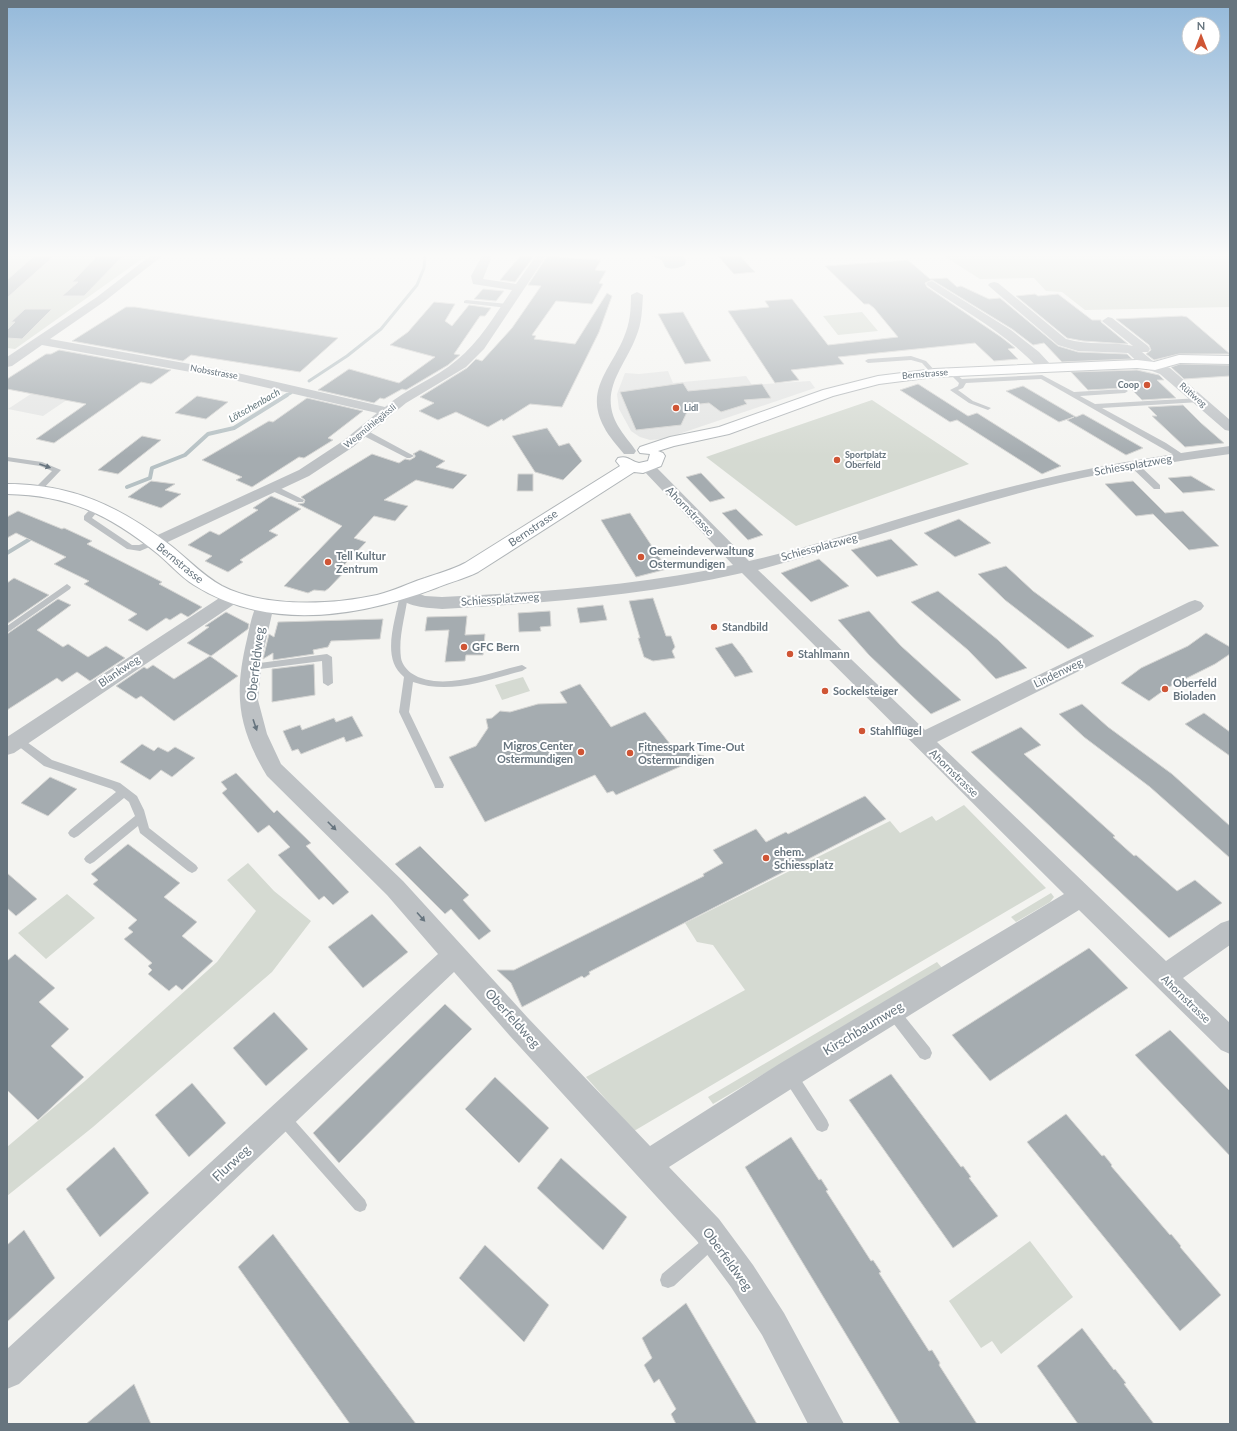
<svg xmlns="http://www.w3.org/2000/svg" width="1237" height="1431" viewBox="0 0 1237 1431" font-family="Lato,sans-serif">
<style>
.built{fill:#e4e5e4}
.green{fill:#d5dad2}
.water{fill:#b6c1c4}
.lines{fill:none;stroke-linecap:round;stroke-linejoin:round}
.stream-far1{stroke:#b6c1c4;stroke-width:3}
.stream{stroke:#b6c1c4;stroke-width:4}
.building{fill:#a5acb0;stroke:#d5d5d3}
.secondary-casing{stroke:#b0b5b8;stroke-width:2}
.service{fill:#bdc1c4;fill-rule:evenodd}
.minor{fill:#bdc1c4;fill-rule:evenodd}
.secondary{fill:#fff;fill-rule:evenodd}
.oneway{fill:#66747e}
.poi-dot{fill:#cf5535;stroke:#fff;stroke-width:1.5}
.labels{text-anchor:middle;stroke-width:4;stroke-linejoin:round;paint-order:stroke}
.far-street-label{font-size:9px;fill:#66747e;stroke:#fff}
.far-poi-label{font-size:9px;font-weight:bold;fill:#66747e;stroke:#fff;text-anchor:start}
.far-water-label{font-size:10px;font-style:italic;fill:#62767b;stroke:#fff}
.street-label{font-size:11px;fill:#66747e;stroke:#fff}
.poi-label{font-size:11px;font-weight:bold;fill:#66747e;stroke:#fff;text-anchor:start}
.near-street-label{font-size:13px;fill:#66747e;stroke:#fff}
</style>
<rect width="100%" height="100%" fill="#f4f4f1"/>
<!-- built -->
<path class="built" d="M668,371l5,12 73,-7 6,9 58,-4 5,7 -151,51 -14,1 -10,-3 -9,-6 -12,-22 -2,-15 8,-21 14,1z
M52,380l34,7 -43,29 -35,-7z"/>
<!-- green -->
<path class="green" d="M7,256h139l-131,93 -8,-1z
M944,256h286v51l-145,3 -23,-18 -16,-1 -12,-13 -54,1z
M862,312l16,19 -40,4 -15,-19z
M872,400l97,64 -173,62 -90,-69z
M523,677l7,14 -28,9 -7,-15z
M964,805l82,83 -412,243 -48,-54 159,-87 -32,-45 -16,-3 -12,-19 205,-102 10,12 32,-17 4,5z
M248,863l26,28 37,30 -39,51 -179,155 -86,69v-49l78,-66 132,-119 39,-51 -29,-31z
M1051,893l3,4 -4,5 -34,20 -5,-5z
M67,894l28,24 -49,41 -28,-26z
M937,962l5,6 -229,136 -5,-7z
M1030,1241l43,56 -72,57 -9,-13 -11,7 -32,-47z"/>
<!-- water -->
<path class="water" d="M651,256h32l3,4 -1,5c-6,3 -13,5 -20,2l-3,-7z"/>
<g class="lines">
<!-- stream-far1 -->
<path class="stream-far1" d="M309,381l38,-25 34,-27 36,-44 7,-17 1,-12
M285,396l6,-3"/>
<!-- stream -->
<path class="stream" d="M127,487l23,-9 2,-10 33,-13 23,-21 26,-6 53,-33
M7,553l28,-17"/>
</g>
<!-- building -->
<path class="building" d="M34,256h20l-47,42v-18z
M97,256h26l-39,40h-22l16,-14h-6z
M520,256h14l-19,26 -15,-2z
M547,256l54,4 -6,10 11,1 -7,12 4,1 -11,20 -36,-3 -24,34 4,1 -2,3 41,5 32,-51 5,3 -13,36 -37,75 -32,-3 -27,17 -1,-2 -14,8 -32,-15 -18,8 -19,-9 15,-8 -14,-6 47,-29 9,-9 6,2 30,-33 29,-42 -13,-1z
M718,256h22l15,16 -21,2z
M908,260l22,19 17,-1 10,9 4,-1 28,13 11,-1 58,48 20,6 49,2 5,5 -70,3 -18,-19 -11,2 -21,-16 -80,-49 -7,3 2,4 74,50 14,11 -7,1 10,10 -24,2 -19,-18 -137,14 6,7 -53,6 8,10 -24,3 -47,-72 41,-4 -4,-6 27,-2 36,46 70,-8 -24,-29 -5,-4h-5l-39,-38z
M483,289l21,2 -8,10 -22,-2z
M1035,294l3,2 20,-2 34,26h9v2l27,22 -45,-3 -16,-3 -51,-42z
M434,302l21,2 -10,17 7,5 17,-21 22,3 -6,8h-5l-26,38 6,1 -12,10 -42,25 -4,-1 -18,10 -4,-1 -6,5 -56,-13 31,-21 50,14 36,-26 -45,-12 18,-13z
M126,307h9l203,31 -38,34 -109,-17 -8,6 -111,-20z
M25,309h27l-30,30 -15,-1v-8l8,-8h-4z
M683,312l18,32 10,17 -26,3 -27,-50z
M1182,316l5,1 43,37h-51l-25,6 -8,-6 5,-4 -2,-5 -33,-26z
M59,350l112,20 -20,14 -10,-2 -87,61 -18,-4 50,-35 -79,-15v-10l39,-25h5z
M1180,364l50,1v11l-46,3 -13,-12z
M1137,370l22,5 5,5h-7l19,18 -34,2 -11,-11 -6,-1 -37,2 -17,-18z
M683,383l5,8 74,-7 9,14 -27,2 3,4 -26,8 -12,-9 -9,1 -13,8 -6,13 -45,5 -16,-38z
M918,384l50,32 9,-3 84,53 -19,8 -85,-54 -7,2 -50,-32z
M1023,386l53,31 7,-3 60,34 -17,7 -59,-35 7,-3 -15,5 -53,-31z
M197,396l31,6 -22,17 -31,-6z
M307,398l56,13 -35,27 5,2 -29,18 -5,-1 -47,30 -16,-7 6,-3 -40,-17 67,-39 4,1z
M1183,405l18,18 23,20 -39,4 -33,-31h5l-9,-9z
M547,428l12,18 10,-3 13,18 -19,19 -28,-8 -23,-36z
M142,436l19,4 -43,34 -20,-4z
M420,450l25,11 -9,6 31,8 -14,14 -37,-9 -32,20 24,6 -13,15 -21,-5 -20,22 12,4 -22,23 6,1 -21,22 -4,3 -11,-1 -6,3 -24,-7 58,-60 -44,-22 6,-1 1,-3 -4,-3 71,-43 27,9 6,-4 5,1 5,-3v-2l-2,-1z
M701,473l24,25 -15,4 -24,-25z
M518,474h15v17h-16z
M1191,476l24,14 -32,3 -15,-15z
M151,481l24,3 -10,6 16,4 -20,14 -33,-11z
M1133,481l32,32 18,-2 36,35 -30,4 -36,-36 -17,2 -31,-32z
M271,496l30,13 -32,22 9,4 -38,25 3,2 -15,10 -23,-11 7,-5 -24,-11 22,-14 9,4 39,-25 -5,-2z
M736,509l27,26 -15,5 -26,-27z
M18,511l44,18 2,-1 28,13 -5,3 75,38 -3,2 43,23 -14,10 -7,-4 -11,7 -4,-2 -19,13 -19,-11 9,-6 -53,-30 5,-3 -35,-17 12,-7 -50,-24 -9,5v-21z
M630,513l37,56 -31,8 -35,-57z
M959,519l32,24 -36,14 -31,-24z
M891,539l27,26 -41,12 -26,-27z
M819,559l30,27 -38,16 -30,-29z
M1006,566l27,25 61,45 -26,13 -63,-49 -27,-26z
M14,578l35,17 -42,29v-41z
M938,591l60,49 29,28 -31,11 -28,-29 -57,-48z
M653,598l13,38h5l4,11 -3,4 3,7 -22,3 -9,-4 -6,-19h2l-11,-37z
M58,599l13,6 -34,25 26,17 5,-3 20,13 18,-11 19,12 -35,23 -13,-9 -15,10 -5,-4 -50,32v-76z
M603,605l4,15 -27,3 -3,-15z
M550,611l1,15 -11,1 1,4 -22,1 -1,-19z
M869,611l32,35 60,54 -30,14 -62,-59 -31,-35z
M226,612l23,12 -1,5 -37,27 -24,-13 22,-16 -4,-1z
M467,616l-2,19 20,-1 -2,21h-17l-1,6 -20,1 4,-32 -24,1 2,-14z
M383,619l-3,20 -49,2 -3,6 -15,3 1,4 -41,6v-7l-10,6 6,-25 5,3 4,-15z
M1206,633l24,14v7l-15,10 -48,24 -18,13 -28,-18 20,-15 47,-22z
M732,643l11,14 10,15 -18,5 -20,-29z
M210,656l28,20 -64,45 -33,-25 -5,3 -20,-13 28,-19 3,2 6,-4 21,14z
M314,664l1,31 -43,7v-33z
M580,684l31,43 34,-15 29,37 30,7 -88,39 -3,-4 -6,2 -12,-18 -110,47 -36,-65 27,-11 12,-18 -2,-9 6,-1 8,-7 10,1 28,-8 29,-1 -7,-11z
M1082,704l26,23 64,47 58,52v32l-80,-71 -66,-50 -25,-23z
M1204,713l26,19v24l-45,-32z
M352,716l11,20 -17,6 -2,-5 -43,17 -3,-5 -6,2 -9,-20 17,-6 2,5 32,-12 2,4z
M1021,727l20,18 -17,9 91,82 -2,1 21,19 2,-1 41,36 18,-11 27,23 -53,35 -198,-186z
M142,744l12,7 4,-4 10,5 7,-5 20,11 -23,19 -11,-7 -11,10 -30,-18z
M236,773l38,40 3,-3 34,33 -5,3 43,46 -16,13 -9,-9 -5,4 -41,-45 12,-8 -21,-22 -11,8 -36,-40 5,-4 -6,-7z
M50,777l27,12 -29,27 -27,-13z
M865,796l21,23 -297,153 1,2 -6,4 -2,-2 -60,31 -11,-24 -14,-13h17l190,-94 -1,-2 20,-11 -10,-13 43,-21 10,13 20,-10 2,2z
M128,844l52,39 -16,14 33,25 -15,14 31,25 -31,29 -6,-5 -7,6 -21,-17 4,-4 -4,-4 4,-3 -28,-24 9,-7 -5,-4 9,-8 -44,-36 5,-4 -7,-6z
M420,846l49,49 -6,5 28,31 -12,9 -28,-31 -6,5 -50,-50z
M7,873l30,26 -21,17 -9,-8z
M372,914l36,38 -45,36 -35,-41z
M1089,948l39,40 -138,93 -38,-46z
M15,954l40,34 -16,14 30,27 -18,17 33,31 -46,43 -31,-30v-129z
M445,1004l27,25 -133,134 -26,-30z
M274,1012l34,37 -42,37 -33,-38z
M1170,1030l60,61v65l-95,-101z
M891,1074l70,93 2,-1 8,11 -2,1 29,38 -45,32 -104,-148z
M495,1077l54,51 -30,35 -54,-54z
M192,1083l34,40 -37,34 -34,-42z
M1066,1114l36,42 2,-1 8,10 -1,1 59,69 1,-1 10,12 -1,1 41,48 -41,36 -153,-189z
M791,1137l28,43 2,-1 7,11 -2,1 45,70 2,-1 8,12 -2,1 50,78 3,-1 8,13 -1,2 38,59h-77l-155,-257z
M114,1147l35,46 -49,44 -34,-48z
M561,1158l66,59 -24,33 -66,-62z
M24,1230l31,48 -48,44v-77z
M273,1234l39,52 104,138h-66l-112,-157z
M485,1245l64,60 -25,37 -65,-64z
M686,1303l71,121h-81l-5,-10 5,-5 -17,-30 -5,4 -10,-18 8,-7 -10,-20z
M1082,1328l32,42 1,-1 11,14 -2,1 30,40h-76l-41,-58z
M134,1384l17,40h-65z"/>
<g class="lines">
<!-- secondary casing -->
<g class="secondary-casing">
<path id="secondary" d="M1179,355l51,1v8l-50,-1 -25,7 -18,-2 -203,9 -55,7 -46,12 -104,38 -55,12 -16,5 5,2 2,3 -4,10 -18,7 -9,-1 -156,100c-14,7 -28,10 -42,16 -77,29 -168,44 -242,-3 -13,-8 -24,-21 -36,-31 -48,-39 -89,-59 -151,-60v-10c65,0 112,22 163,61 18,14 32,30 52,41 43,22 109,19 155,9 17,-4 32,-12 48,-17 14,-5 27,-8 40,-15l155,-97 -4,-5 2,-3c10,-3 12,3 21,5l9,-2 2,-7 -10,-1 -2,-3 2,-3 30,-10 49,-10 104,-37 55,-14 56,-7 203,-9 17,2z"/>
</g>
<!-- service -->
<path class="service" d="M466,300l42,4 3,2 -3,2 -44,-5v-2z
M911,356l15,5 11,12 -5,1 -10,-11 -11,-3 -43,3 -3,-2 3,-2z
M951,370l11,9 80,-4 32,17 51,-3 3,2 -3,2 -45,3 15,8 105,-6 3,2 -3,2 -98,6 64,35 18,12v4h-3l-140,-80 -75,4 -3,5 -5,2 15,11 18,7 -3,2 -19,-7 -19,-13 8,-4 1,-3 -11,-11z
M360,430h6l48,26 -4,2h-3l-47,-24z
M7,457l35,5 19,8 -21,22h-3l-4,-2 19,-19 -12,-5 -33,-5z
M1130,462h6l24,23v4h-6l-24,-23z
M270,486h6l28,14 -1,2h-6l-27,-12z
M95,504h6l1,2 -10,12 40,27h7l16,-5 4,3 -19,8 -13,-2 -43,-29v-4z
M67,584l4,3 -1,2 -63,44v-7z
M404,591l4,3c-2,20 -10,43 -7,64 1,6 5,11 10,15 29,20 80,-1 111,-8l5,3 -5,3c-36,9 -72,24 -109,11l-4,30 35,73 -1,3h-8l-1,-3 -35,-73 5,-35c-24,-19 -8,-57 -4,-83z
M327,654l5,3 1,26 -5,3 -5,-3 -1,-22 -70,9 -5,-3 5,-3z
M17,735l35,25 68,23 17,13 7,14 5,18 47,37 2,3 -2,3 -4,2 -4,-2 -48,-38 -2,-7 -44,36 -4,2 -4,-2 -2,-3 2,-3 49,-40 -6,-14 -5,-4 -46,38 -4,2 -4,-2 -2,-3 2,-3 46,-38 -4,-3 -68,-23 -31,-24 -1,-3 1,-3z
M892,1005l5,2 33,41 2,5 -2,5 -5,2 -5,-2 -33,-43 -1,-4 1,-4z
M789,1067l5,2 33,51 2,5 -2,5 -5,2 -5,-2 -33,-51 -2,-5 2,-5z
M283,1111l5,2 77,87 2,5 -2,5 -5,2 -5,-2 -77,-87 -2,-5 2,-5z
M712,1233l5,3 3,5 -3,5 -43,40 -6,2 -6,-2 -2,-6 2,-6 45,-38z"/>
<!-- minor -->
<path class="minor" d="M150,256h12l-57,45 -55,38 179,32 156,36c22,-19 50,-28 72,-47 23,-19 38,-45 55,-70l-39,-6 -2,-8 11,-20h10l-9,23 33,5 20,-28h10l-62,93 -18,18 -60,36 -53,44 -44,29 -154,72 -6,-1 -2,-4 2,-4 150,-69 44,-29 34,-28 -148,-34 -187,-34 -30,21 -5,1v-10l90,-60z
M932,281l79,49 28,22 12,13 2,3 -2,3h-10c-32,-36 -74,-58 -113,-85l-2,-2 2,-2z
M994,282l4,1 68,56c22,7 45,2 67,7l-31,-25 6,-4 4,1 36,28 2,3 -2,3h-6l12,10 16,6 60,52v11l-5,-1 -65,-56 -16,-6 -16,-15 -50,-2 -20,-6 -68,-58 -2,-2 2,-2z
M637,292l6,3c-1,15 -1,28 -7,42 -12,31 -38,54 -18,89 5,9 13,17 18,25l-2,3h-10c-7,-9 -15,-17 -20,-27 -20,-37 7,-58 20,-90 6,-14 7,-27 7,-42z
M1230,446v8c-57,8 -114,16 -170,29 -102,24 -201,60 -302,87l167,160 264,-128 6,-2 6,2 3,4 -3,4 -264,132 229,219 55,-38 9,-3v25l-47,33 47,45v31l-9,-4 -142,-140 -280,174 -130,83 50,52 34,46 31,48 60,111h-36l-46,-89 -31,-48 -34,-46 -187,-205 -56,-64 -435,412 -12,5v-40l431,-395 -51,-59 -120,-119c-30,-50 -33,-82 -20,-137 3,-13 5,-27 12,-38l6,-2 6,2 3,4 -12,53 -4,42 9,34 14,30 122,117 125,137 122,128 129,-82 285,-170 -322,-321c-99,23 -199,30 -300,36 -14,-1 -38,-2 -47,-15l3,-4 6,-2 21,8 17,1c98,-5 195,-11 291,-32l-90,-95 -2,-3 2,-3h10l96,97c88,-20 174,-52 261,-74 73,-19 146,-31 220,-41z
M233,591l6,2 3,4 -3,4 -225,152 -7,2v-18l220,-144z"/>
<!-- secondary -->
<use href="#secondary" class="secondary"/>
</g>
<!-- one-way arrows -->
<defs><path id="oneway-solid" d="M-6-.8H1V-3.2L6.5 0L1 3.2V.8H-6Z"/></defs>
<g class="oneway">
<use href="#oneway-solid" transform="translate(45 466) rotate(19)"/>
<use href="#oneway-solid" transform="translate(255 725) rotate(71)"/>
<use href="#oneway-solid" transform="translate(332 826) rotate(45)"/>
<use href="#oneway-solid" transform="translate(421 917) rotate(48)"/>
</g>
<!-- sky -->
<linearGradient id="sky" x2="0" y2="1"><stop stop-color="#94b9da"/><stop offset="0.56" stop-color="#fafaf9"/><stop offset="1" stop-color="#fafaf9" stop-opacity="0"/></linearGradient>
<rect width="1237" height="456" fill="url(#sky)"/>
<!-- markers -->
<g class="poi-dot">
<circle cx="1147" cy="385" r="4"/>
<circle cx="676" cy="408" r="4"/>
<circle cx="837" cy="460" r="4"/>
<circle cx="641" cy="557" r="4"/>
<circle cx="328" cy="562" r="4"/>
<circle cx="714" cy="627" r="4"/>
<circle cx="464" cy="647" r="4"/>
<circle cx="790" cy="654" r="4"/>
<circle cx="1165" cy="689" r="4"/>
<circle cx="825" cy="691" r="4"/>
<circle cx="862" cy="731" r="4"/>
<circle cx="581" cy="752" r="4"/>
<circle cx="630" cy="753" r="4"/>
<circle cx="766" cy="858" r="4"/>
</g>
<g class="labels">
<!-- far-street labels -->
<g class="far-street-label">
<text transform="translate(214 372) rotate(10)" y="3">Nobsstrasse</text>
<text transform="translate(925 374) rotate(-5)" y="3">Bernstrasse</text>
<text transform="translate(1193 395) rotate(41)" y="3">Rütiweg</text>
<text transform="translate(370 426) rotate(-39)" y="3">Wegmühlegässli</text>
</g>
<!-- far-poi labels -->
<g class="far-poi-label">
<text x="1139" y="388" text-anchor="end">Coop</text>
<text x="684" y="411">Lidl</text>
<text x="845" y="458">Sportplatz<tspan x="845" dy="10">Oberfeld</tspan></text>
</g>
<!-- far-water labels -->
<g class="far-water-label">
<text transform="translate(254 405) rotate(-30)" y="4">Lötschenbach</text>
</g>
<!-- street labels -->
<g class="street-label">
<text transform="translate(1133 465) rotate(-10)" y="4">Schiessplatzweg</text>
<text transform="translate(690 511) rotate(46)" y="4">Ahornstrasse</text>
<text transform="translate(533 528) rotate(-34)" y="4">Bernstrasse</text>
<text transform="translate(819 547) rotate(-15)" y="4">Schiessplatzweg</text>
<text transform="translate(180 563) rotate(39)" y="4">Bernstrasse</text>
<text transform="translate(500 599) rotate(-4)" y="4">Schiessplatzweg</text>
<text transform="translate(119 671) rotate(-34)" y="4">Blankweg</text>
<text transform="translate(1058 673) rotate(-26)" y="4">Lindenweg</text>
<text transform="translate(954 773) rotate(44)" y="4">Ahornstrasse</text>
<text transform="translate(1186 999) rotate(44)" y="4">Ahornstrasse</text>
</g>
<!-- poi labels -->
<g class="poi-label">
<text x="649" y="555">Gemeindeverwaltung<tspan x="649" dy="13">Ostermundigen</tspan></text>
<text x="336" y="560">Tell Kultur<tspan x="336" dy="13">Zentrum</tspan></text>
<text x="722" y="631">Standbild</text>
<text x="472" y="651">GFC Bern</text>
<text x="798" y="658">Stahlmann</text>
<text x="1173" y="687">Oberfeld<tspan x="1173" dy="13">Bioladen</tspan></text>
<text x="833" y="695">Sockelsteiger</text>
<text x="870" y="735">Stahlflügel</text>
<text x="573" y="750" text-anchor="end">Migros Center<tspan x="573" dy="13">Ostermundigen</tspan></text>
<text x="638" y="751">Fitnesspark Time-Out<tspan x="638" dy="13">Ostermundigen</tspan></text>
<text x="774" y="856">ehem.<tspan x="774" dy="13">Schiessplatz</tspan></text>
</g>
<!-- near-street labels -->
<g class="near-street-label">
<text transform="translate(255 664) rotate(-83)" y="5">Oberfeldweg</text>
<text transform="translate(513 1018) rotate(48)" y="5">Oberfeldweg</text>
<text transform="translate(863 1028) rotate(-31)" y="5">Kirschbaumweg</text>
<text transform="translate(231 1163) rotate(-43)" y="5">Flurweg</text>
<text transform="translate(728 1259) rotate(54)" y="5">Oberfeldweg</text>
</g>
</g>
<!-- border -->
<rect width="1237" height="1431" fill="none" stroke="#66747e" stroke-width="16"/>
<!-- north arrow -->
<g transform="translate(1201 36)"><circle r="19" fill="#ffffff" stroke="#c2c7cb"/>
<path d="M0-3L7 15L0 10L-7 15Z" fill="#cf5535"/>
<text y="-6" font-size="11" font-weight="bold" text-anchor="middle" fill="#66747e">N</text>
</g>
</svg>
